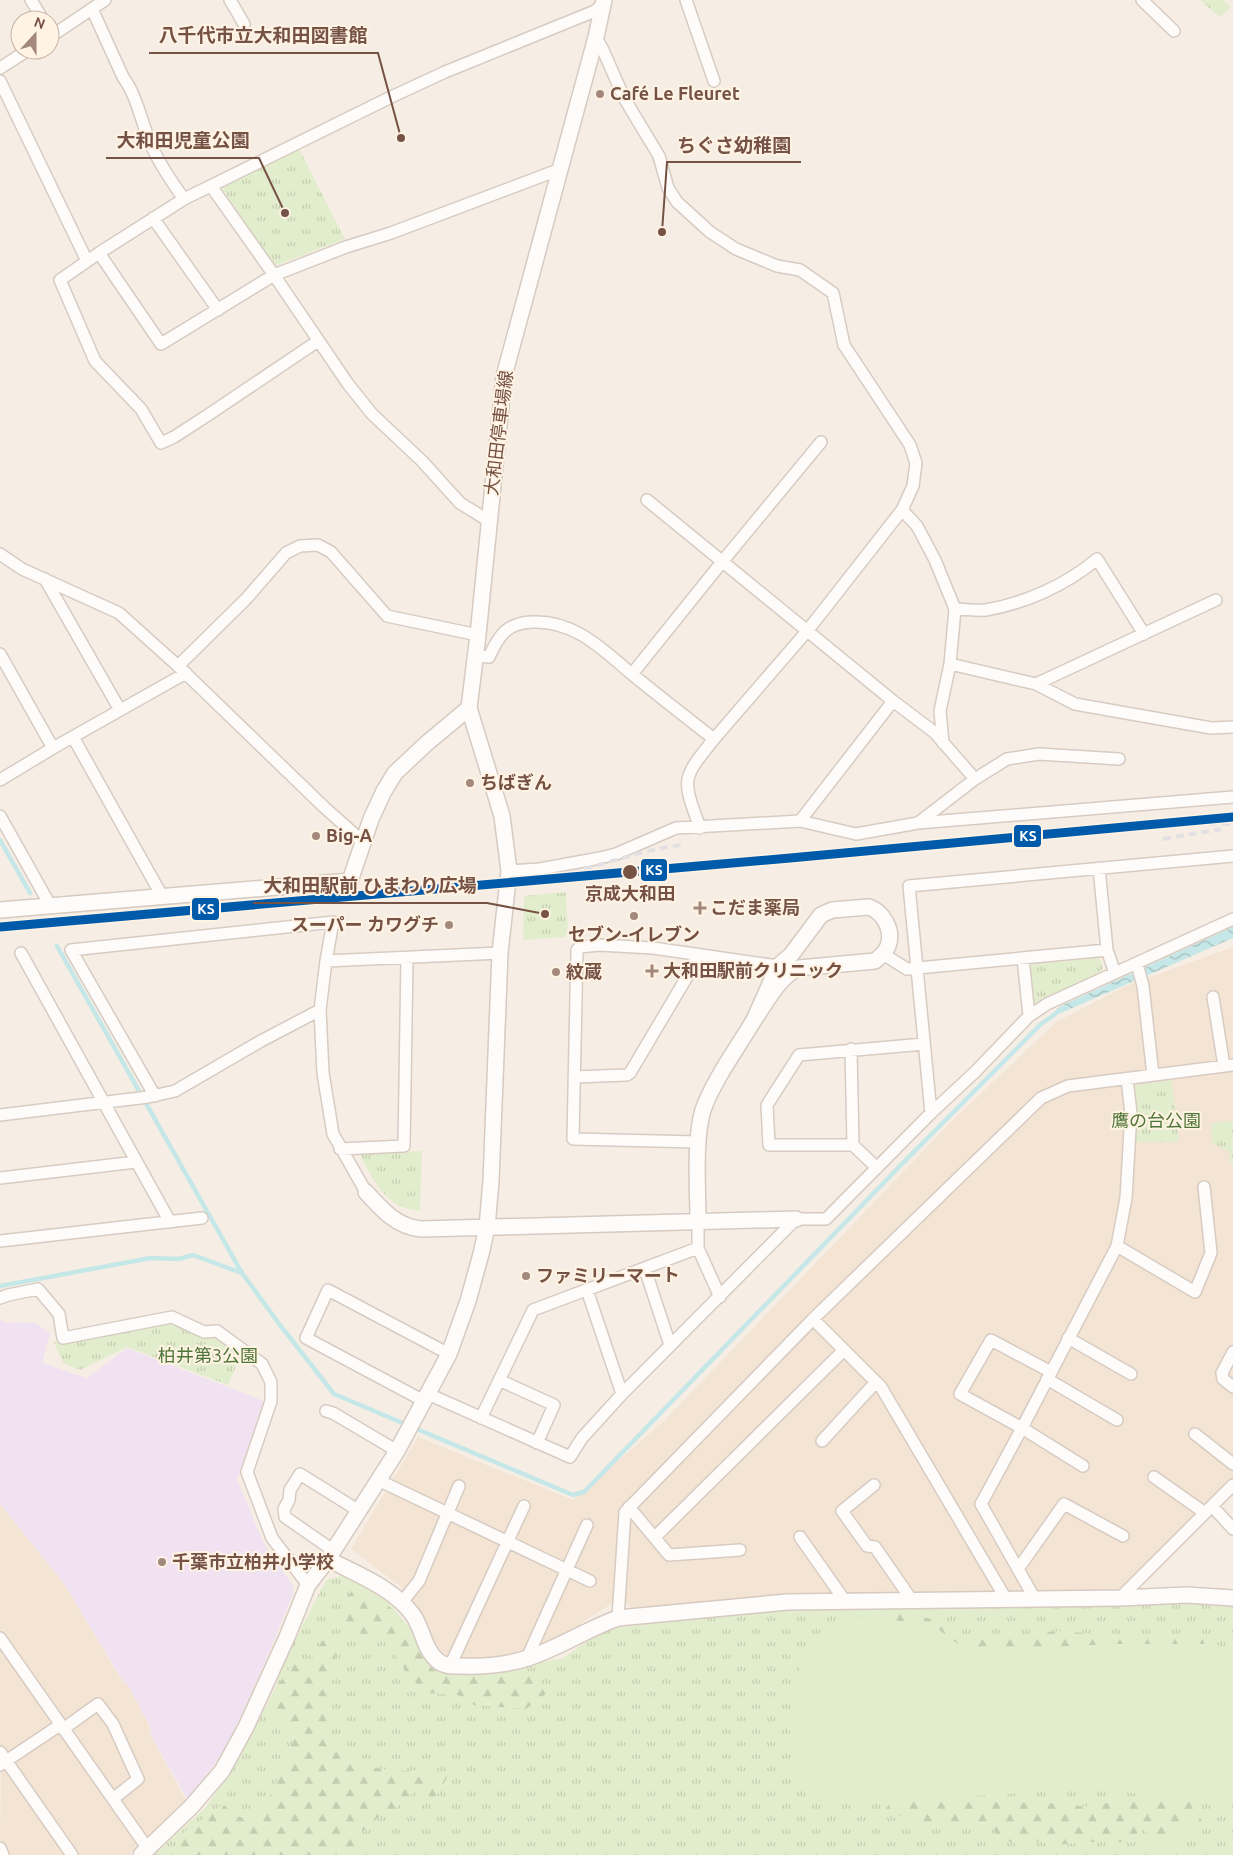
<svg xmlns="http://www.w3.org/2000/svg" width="1233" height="1855" viewBox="0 0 1233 1855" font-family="Ubuntu,'Noto Sans JP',sans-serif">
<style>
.residential{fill:#f4e4d4}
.education{fill:#f0e2f0}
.grass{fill:url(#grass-tufts)}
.forest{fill:url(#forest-firs)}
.garden{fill:#e2edcd}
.water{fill:url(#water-waves)}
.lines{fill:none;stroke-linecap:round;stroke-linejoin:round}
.stream{stroke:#c5e7e7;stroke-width:4.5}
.street-casing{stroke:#d7cbc2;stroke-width:14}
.secondary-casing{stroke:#d6cac1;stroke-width:18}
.street{stroke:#fefcfb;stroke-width:11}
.secondary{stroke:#fefcfb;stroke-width:15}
.rail{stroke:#e3e0e3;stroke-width:4;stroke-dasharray:8 5;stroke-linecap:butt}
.rail-1-casing{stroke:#fff3e4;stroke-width:12}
.rail-1{stroke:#005aaa;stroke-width:9}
.poi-dot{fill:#a2897c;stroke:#fff3e4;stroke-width:2}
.stop-dot{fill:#755244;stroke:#fff3e4;stroke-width:2}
.labels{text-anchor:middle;stroke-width:4;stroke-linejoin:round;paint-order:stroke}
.poi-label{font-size:18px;font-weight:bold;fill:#755244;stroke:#fff3e4;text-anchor:start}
.street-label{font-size:18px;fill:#755244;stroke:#fff3e4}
.stop-label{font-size:18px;font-weight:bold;fill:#755244;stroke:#fff3e4}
.park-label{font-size:18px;fill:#4f7638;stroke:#fff3e4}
.leader{fill:none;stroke:#755244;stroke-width:2}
.callout-dot{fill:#755244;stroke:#fff3e4;stroke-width:2}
.callout-label{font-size:19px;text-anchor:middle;font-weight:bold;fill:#755244;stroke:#fff3e4;stroke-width:4;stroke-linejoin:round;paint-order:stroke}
.line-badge{stroke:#fff3e4;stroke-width:2}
.badge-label{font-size:14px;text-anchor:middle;font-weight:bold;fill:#fff}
</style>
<defs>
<pattern id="grass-tufts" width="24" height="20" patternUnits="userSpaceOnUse" patternTransform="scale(1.25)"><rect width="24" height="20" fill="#e2edcd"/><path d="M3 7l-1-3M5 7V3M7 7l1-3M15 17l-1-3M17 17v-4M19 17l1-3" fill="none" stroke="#c5cdb1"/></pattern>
<pattern id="forest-firs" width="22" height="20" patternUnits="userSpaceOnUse" patternTransform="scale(1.25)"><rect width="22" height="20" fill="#e2edcd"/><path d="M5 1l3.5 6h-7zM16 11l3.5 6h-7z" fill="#c5cdb1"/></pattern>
<pattern id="water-waves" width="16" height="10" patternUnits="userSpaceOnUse" patternTransform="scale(1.25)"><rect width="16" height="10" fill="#c5e7e7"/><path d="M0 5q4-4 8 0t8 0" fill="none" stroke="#a5bebd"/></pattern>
</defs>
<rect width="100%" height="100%" fill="#f6eee4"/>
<!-- residential -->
<path class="residential" d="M1233,947v541l-112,101 -289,5 -198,16 -7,-6 -14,-1 -29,18 -11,11 -37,17 -36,7 -42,3 -12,-3 -9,-10 -25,-47v-4l-61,-46 67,-112 155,63 90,-78 287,-299 106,-101 72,-37z
M0,1504l63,78 59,99 6,4 22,43v7l36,65 -39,40 -27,-41 23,-18 -26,-57 -18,-26 -32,24 -5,-1 -62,-90z
M0,1648l52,73 -1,4 -42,29 -5,-2 -4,-6z
M95,1711l4,1 12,17 21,47 -1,4 -16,12 -44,-60 1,-4z
M57,1731l3,1 78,114 -9,9h-54l-62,-90 1,-5z
M1,1768l5,1 60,86h-59l-7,-16z"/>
<!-- education -->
<path class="education" d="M0,1318l3,4 33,1 14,10 -8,30 45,15 40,-30 139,54 -29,77 26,63 30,44v8l-27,66 -37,82 -17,26 -25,31 -37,-65 1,-6 -23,-43 -5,-4 -60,-99 -63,-78z"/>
<!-- grass -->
<path class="grass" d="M1200,0h23l8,7 -10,9h-3z
M298,147l47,92 -71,27 -53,-79z
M566,892l2,41 -4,4 -41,3 1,-44z
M1096,958l4,1 3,8 -3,5 -57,28 -11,3 -4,-38z
M1172,1080l7,62h-45l-1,-53 6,-4z
M1233,1121v43h-2l-2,-12 -17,-9 -1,-20z
M422,1151l-2,60c-34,-2 -47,-31 -61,-58z
M172,1322l42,12 27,20 -13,31 -101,-38 -47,23 -17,-7 -9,-21z
M345,1575l42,26 25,29 15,31 13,10 17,3h16l30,-4 60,-12 36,-25 21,-6 167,-17 400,-6 46,3v248h-1079l52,-48 26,-38 22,-39 20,-40 13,-35 39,-75z"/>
<!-- forest -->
<path class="forest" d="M357,1588l27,13 17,18 25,43 12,11 35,3 36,-4 30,4 8,17 -21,16 -52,-4 -16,-10 -32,-2 -18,-17 -17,-29 -12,-11 -18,9 -6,-13 -19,-15 11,-21z
M885,1613c35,1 60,6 88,28l33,-6 56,-4 30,3h87l23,4 6,13 -216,8 -113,-32z
M329,1631l9,5 -12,89 28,33 22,10 21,3 29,-1 22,6 -14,23 -7,-2 -11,-6c-7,5 -12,11 -19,16 -14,12 -17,2 -28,23h-9l-1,10 -5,8 -15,1 -5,6h-162l8,-20 43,-31 13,12 18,4 16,-11 -1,-11 20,-44 4,-13 -1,-18 -22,-12 9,-28 15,-20 15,-1z
M1010,1800l24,5 27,-3 23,5 16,-4 82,-3 10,3 11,20 -20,6 -14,17 -11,7 -16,-28 -10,17h-47l-28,3 -26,-5 -11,5 -21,-7 -7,-11 -18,-2 -22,2 -26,-2 -24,-9 -18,-4 5,-8 23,-3 42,2z"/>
<!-- garden -->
<path class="garden" d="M865,1615l70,12 34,25 142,-8h102l20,5v156l-135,-16 -132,7h-141l-30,-10 -6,-49 10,-66 10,-33z"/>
<!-- water -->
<path class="water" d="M1233,927v11l-186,81 10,-10 8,-5z"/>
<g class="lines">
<!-- stream -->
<path class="stream" d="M0,840l30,53
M57,946l185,327 38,52 54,69 239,101 11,-3 316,-326 141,-142 13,-9
M0,1286l151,-28 28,1 14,-4 49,18"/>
<!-- street casing -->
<g class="street-casing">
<path id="street" d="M31,0l12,20
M230,0l14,24
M686,0l28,81
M1142,0l32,31
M92,9l31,68c14,19 18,44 27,65 8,20 21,39 34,57
M50,37l55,-37
M596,37l7,13 21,48 35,58 9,32 9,14 33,30 26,17 41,17 23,4 33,23 11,52 66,100 6,18 -3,23 -11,24 -94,120 -94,109
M0,68l28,-18
M0,81l87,180
M211,186l63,89 74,109 24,30 50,47 38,42 29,18
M153,218l65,92
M99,253l62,91 113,-69 72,-28 45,-14 167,-63
M318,341l-110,74 -34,22 -13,6 -20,-34 -46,-48 -35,-81 39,-27 85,-54 205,-101 56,-26 150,-61 10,-9
M647,500l246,201 41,31 41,47
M902,510l15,16 18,34 20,49 -5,55 -10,47 3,32
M0,554l22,15 97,44 59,53 146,141 38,34
M45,579l75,131
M955,609c10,0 21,2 31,1 40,-7 80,-25 111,-51l47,75
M0,654l53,94
M475,656l14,1c10,-22 18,-34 43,-35 43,-2 71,28 101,53 27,22 54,43 81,64 -33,41 -32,39 -14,89
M950,664l86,20 39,20 136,24 22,-1
M178,666l68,-67 40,-46 14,-7 18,-1 13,7 56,64 91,19
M632,674l90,-112 99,-120
M1036,684l180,-84
M73,737l89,159
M0,780l53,-32 133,-75
M0,816l50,89
M800,821l93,-120
M918,823l57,-44 32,-20 32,-5 80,5
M1099,868l8,82 8,23
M509,871l31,-2 60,-11 16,-4 60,-26 124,-7 56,13 62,-11 315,-26
M21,953l149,269
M883,954l24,15 200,-19
M1023,958l6,58
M326,961l174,-8
M1137,964l6,22 10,89
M1213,997l11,69
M851,1049l2,96
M574,1077l53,-2 3,-2 64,-108 3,-11
M155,1096l-84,-146 262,-28 -7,39 -6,49 3,63 10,61 33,58
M931,1113l-22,-227 324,-30
M0,1115l148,-18 27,-6 86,-50 59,-31
M698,1142l-125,-3 4,-189 3,-3 19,-2 54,3 125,18
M340,1149l64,-3 3,-187
M877,1168l-24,-23h-84l-2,-40 32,-50 125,-11
M0,1178l136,-16
M0,1241l202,-23
M1117,1246l78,46 16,-39 -7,-66
M698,1248l22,49
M645,1269l25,76
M587,1290l35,104
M0,1298l8,-3 30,-6 21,25 4,24 109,-21 32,15 13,-1 45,33 9,18v19l-24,71 25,66 36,47
M813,1319l68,68 125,212
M1068,1338l63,36
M1233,1352l-11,21 1,6 10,8
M1051,1372l-60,-32 -31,54 62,34 61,38
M1047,1379l70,41
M499,1380l55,25 -17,38
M428,1394l142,63 12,-19 40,-44 174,-175h30l105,-106 44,-41 54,-56 18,-12 186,-85
M424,1401l-118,-63 22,-48 121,64
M326,1411l7,2 64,38
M481,1418l52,-108 165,-62v-26
M1195,1434l38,30
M822,1441l54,-59
M1154,1477l51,36
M378,1480l212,101
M874,1485l-32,26 25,35 8,1 36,52
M1212,1506l21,23
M629,1507l40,48 71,-5
M655,1537l189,-187
M800,1537l45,64
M334,1551l-49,-34 -1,-8 5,-9 1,-10 10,-16 59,37
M1018,1569l46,-65 59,32
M1120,1598l113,-113
M1035,1599l-54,-95 41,-76 95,-182 9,-48 5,-85 -4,-34
M402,1602l17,-21 40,-95
M618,1618l7,-106 188,-193 228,-221 27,-12 165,-21
M0,1638l148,211
M527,1658l60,-133
M450,1666l74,-160
M63,1729l35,-25 15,20 25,55 -25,20
M0,1752l72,103
M0,1765l60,-40
M0,1848l3,7"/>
</g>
<!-- secondary casing -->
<g class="secondary-casing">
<path id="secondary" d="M869,907c14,5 25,23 19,39 -2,6 -8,11 -13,15l-76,7c-20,8 -33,35 -45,52l24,-54 13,-11 30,-40 11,-5z
M0,910l350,-29 21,-62 13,-28 11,-18 32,-30 42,-35
M366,1192c15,17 31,35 55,37l375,-10
M698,1222c0,-31 -4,-83 5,-112 10,-29 35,-63 51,-90
M328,1559c28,15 66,29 85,56 10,14 11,35 25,46 7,6 18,5 26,5 20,1 45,-2 64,-8 31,-10 59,-29 90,-40l169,-16 333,-4 67,-3 46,3
M141,1855l50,-48 31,-36 24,-44 41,-90 21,-52 20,-26 69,-108 52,-97 19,-53 13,-47 6,-27 4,-46 9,-228 9,-82 -7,-55 -33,-108 9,-73 26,-259 92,-339 8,-37"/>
</g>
<!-- street -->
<use href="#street" class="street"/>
<!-- secondary -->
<use href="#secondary" class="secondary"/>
<!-- rail -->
<path class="rail" d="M1157,824h76
M1163,839l58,-10
M547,879c45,-10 88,-28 134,-34"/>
<!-- rail-1 casing -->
<g class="rail-1-casing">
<path id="rail-1" d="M0,927l790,-69 443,-41"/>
</g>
<!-- rail-1 -->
<use href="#rail-1" class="rail-1"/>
</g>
<!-- markers -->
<g class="poi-dot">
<circle cx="600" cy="94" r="5"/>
<circle cx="470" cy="783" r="5"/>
<circle cx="316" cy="836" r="5"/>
<path d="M697.5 900.5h5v5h5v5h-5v5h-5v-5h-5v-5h5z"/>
<circle cx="634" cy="916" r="5"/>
<circle cx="449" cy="925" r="5"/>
<path d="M649.5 963.5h5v5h5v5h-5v5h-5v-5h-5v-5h5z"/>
<circle cx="556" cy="972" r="5"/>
<circle cx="526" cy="1276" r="5"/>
<circle cx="162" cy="1562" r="5"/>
</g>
<circle class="stop-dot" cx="630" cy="872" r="8"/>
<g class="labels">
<!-- poi labels -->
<g class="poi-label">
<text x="610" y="100">Café Le Fleuret</text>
<text x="480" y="789">ちばぎん</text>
<text x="326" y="842">Big-A</text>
<text x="710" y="914">こだま薬局</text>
<text x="439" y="931" text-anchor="end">スーパー カワグチ</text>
<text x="634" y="941" text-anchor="middle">セブン-イレブン</text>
<text x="663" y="977">大和田駅前クリニック</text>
<text x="566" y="978">紋蔵</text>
<text x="536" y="1282">ファミリーマート</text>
<text x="172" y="1568">千葉市立柏井小学校</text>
</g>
<!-- street labels -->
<g class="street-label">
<text transform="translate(499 433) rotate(-83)" y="6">大和田停車場線</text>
</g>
<!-- stop labels -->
<g class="stop-label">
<text x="630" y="900">京成大和田</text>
</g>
<!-- park labels -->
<g class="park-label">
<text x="1156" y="1127">鷹の台公園</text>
<text x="208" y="1362">柏井第3公園</text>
</g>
</g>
<!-- callouts -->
<path class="leader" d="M401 138L378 53H149M285 213L259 158H106M662 232L667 162H801M545 914L487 903H253"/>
<g class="callout-dot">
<circle cx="401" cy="138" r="5"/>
<circle cx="285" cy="213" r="5"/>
<circle cx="662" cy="232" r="5"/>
<circle cx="545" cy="914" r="5"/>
</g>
<g class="callout-label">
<text x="263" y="42">八千代市立大和田図書館</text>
<text x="183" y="147">大和田児童公園</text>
<text x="734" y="152">ちぐさ幼稚園</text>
<text x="370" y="892">大和田駅前 ひまわり広場</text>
</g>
<g class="line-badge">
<rect x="1013" y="824" width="29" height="24" rx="5" fill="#005aaa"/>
<rect x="640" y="858" width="28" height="24" rx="5" fill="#005aaa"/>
<rect x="191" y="897" width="29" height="24" rx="5" fill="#005aaa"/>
</g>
<g class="badge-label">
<text x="1028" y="841">KS</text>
<text x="654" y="875">KS</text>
<text x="206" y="914">KS</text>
</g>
<!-- north arrow -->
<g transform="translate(35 35) rotate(21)"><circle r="24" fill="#fff3e4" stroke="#c8b3a4"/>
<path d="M0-4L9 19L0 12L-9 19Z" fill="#a2897c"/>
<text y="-8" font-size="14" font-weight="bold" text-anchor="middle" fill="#755244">N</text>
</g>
</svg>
